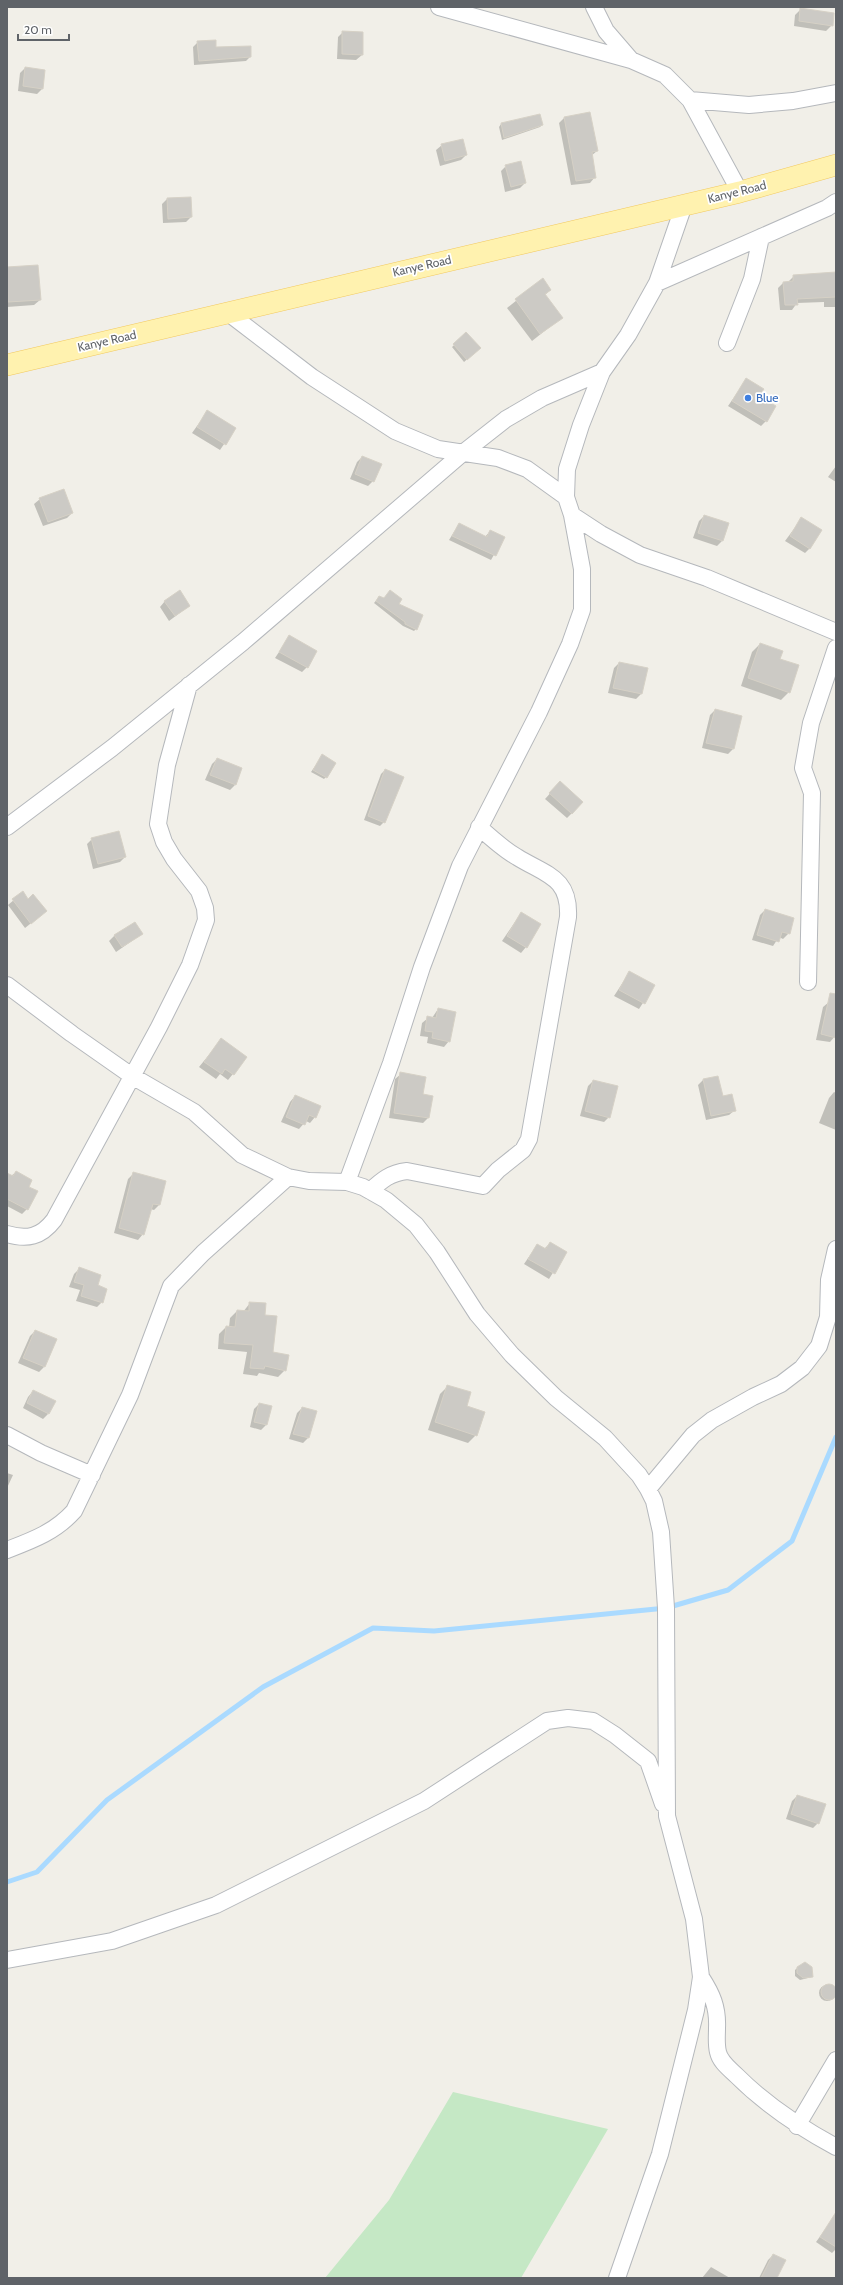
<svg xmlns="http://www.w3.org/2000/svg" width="843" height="2285" viewBox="0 0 843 2285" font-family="Cabin,sans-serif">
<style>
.green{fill:#c5e8c5}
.shadow{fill:#0003}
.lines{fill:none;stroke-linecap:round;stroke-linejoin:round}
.stream{stroke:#aadaff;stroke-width:5}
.building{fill:#cccac5;stroke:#d6d1c6}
.minor-casing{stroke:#b5b8bc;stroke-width:18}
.major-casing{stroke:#f2c960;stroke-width:22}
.minor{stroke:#fff;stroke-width:16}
.major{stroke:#fff2af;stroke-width:21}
.shop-dot{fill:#3f7fe0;stroke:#fff;stroke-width:1.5}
.labels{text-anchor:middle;stroke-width:3.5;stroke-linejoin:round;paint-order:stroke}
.street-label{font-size:12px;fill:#5f6368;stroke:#fff}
.shop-label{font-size:12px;fill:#366cbe;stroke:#fff;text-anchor:start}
</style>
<rect width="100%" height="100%" fill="#f1efe8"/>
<!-- green -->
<path class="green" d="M453,2092l155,37 -87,149h-196l64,-78z"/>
<!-- shadow -->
<path class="shadow" d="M801,9l31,16 -6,6 -32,-5 1,-11z
M343,32l19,23 -6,5 -19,-1 1,-22z
M198,42l17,6 35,9 -4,4 -52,4 -1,-18z
M25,68l17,21 -5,5 -19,-3 2,-18z
M540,115l2,10 -2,2 -38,13 -3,-13 2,-3z
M564,118l33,33 -6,5 4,21 -5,6 -19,2 -12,-62z
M442,145l24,10 -5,5 -21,6 -4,-16z
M506,166l19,17 -5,5 -15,4 -4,-21z
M167,199l24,18 -5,5 -23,1 -1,-19z
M37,266l3,34 -6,5 -27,2v-39z
M836,273v34h-12v-5l-27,1 -5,7h-12l-2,-22 5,-5 5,-1 6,-6z
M542,280l8,10 -5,5 16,23 -29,23 -25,-33z
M466,334l14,14 -16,14 -12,-15z
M746,380l12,16 8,25 -5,5 -33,-20z
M207,412l28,16 -15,22 -28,-17z
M362,457l11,24 -5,5 -18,-7 7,-17z
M836,466v16l-8,-5z
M40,499l32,14 -5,5 -24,8 -9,-22z
M704,516l18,25 -5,5 -24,-8 6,-17z
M802,518l8,30 -5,5 -20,-12z
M459,524l26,13 5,-6 14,6 -13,23 -42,-20z
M379,597l18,8 19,24 -2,2 -11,-5 -29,-23z
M165,601l24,5 -20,15 -9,-14z
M289,637l18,30 -5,5 -27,-14z
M760,644l19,16 10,32 -8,8 -40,-14 11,-34z
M619,663l27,6 -5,25 -5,5 -28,-6 6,-25z
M715,710l18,39 -5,5 -26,-6 8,-33z
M322,756l4,21 -2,2 -13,-7z
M217,759l24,10 -6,16 -5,5 -25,-10 7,-16z
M385,770l-1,52 -4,4 -16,-6 17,-46z
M555,788l17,25 -5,5 -22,-19z
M92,839l33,18 -5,5 -27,7 -6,-25z
M22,893l18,23 -15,12 -17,-23z
M765,910l24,23 -6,6 -4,-2 -6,9 -21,-6 8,-25z
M521,913l5,34 -5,6 -19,-12z
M142,934l-26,18 -7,-11 6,-6z
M629,973l25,13 -15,23 -25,-13z
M829,1002l7,2v31l-6,7 -14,-2 7,-33z
M438,1009l11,32 -5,6 -17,-4 1,-6 -8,-1 2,-13 6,-5h4z
M221,1040l25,18 -18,22 -8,-6 -4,5 -17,-12z
M401,1074l21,21 10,2 -4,21 -5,5 -34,-5 6,-39z
M717,1077l5,20 13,13 -6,5 -23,5 -8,-35 5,-5z
M593,1081l16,36 -5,5 -24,-6 8,-30z
M834,1092l2,1v37l-17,-7 10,-25z
M295,1096l20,21 -5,6 -4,-2 -7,8 -18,-7 9,-20z
M16,1172l12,15 -1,22 -5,5 -15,-8v-32l4,2z
M134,1173l31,9 -6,23 -5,5 -4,-1 -7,25 -5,6 -24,-7 14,-54z
M550,1243l16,9 -17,27 -25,-15 13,-19 7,4z
M79,1269l23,33 -5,5 -21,-6 4,-11 -11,-3 5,-13z
M250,1303l14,13 8,36 13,18 -7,7 -19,-4 -2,3 -14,-2 4,-22 -29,-3 1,-15 7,-7h3l1,-9 7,-7 6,1z
M35,1331l21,9 -12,27 -5,5 -21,-9 12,-27z
M448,1386l17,21 11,28 -8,8 -40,-13 12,-36z
M33,1391l15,23 -5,5 -20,-11 5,-11z
M259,1404l7,21 -5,5 -11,-3 4,-18z
M302,1408l14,4 -8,26 -5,5 -14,-4 8,-26z
M7,1473l6,2 -6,13z
M797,1796l21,27 -5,5 -27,-9 6,-18z
M798,1967l14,10 -12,3 -5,-4v-6z
M819 1993a8 8 0 1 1 16 0a8 8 0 1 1-16 0Z
M832,2220l4,3v26l-4,4 -16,-11z
M773,2255l3,23h-17l9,-18z
M711,2267l19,11h-28z"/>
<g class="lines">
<!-- stream -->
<path class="stream" d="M7,1882l30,-10 70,-72 156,-113 110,-59 61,3 232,-23 62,-18 64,-49 44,-104"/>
</g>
<!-- building -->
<path class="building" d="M800,8l34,5 -1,13 -34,-5z
M342,31l21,1v23l-21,-1z
M216,40v7l35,-1v11l-52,4 -2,-20z
M25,67l20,3 -2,19 -20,-3z
M590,112l8,39 -6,1 4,26 -20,3 -12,-64z
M540,114l3,11 -39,13 -3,-15z
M463,139l4,16 -22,6 -4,-17z
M521,161l5,22 -15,4 -6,-22z
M191,197l1,20 -24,2 -1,-21z
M38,265l3,35 -33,2 -1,-35z
M836,272v25l-39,2 1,6h-13l-2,-23 10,-1v-6z
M543,278l8,12 -6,4 18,24 -23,16 -25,-35z
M466,332l15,16 -14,12 -14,-16z
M746,378l18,11 -5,7 17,10 -9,16 -35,-21z
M207,410l29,18 -10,17 -29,-18z
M362,456l20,8 -8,18 -19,-8z
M64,489l9,24 -25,9 -9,-24z
M704,515l25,8 -6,18 -25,-8z
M801,517l21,13 -12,19 -20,-13z
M459,523l28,14 3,-7 15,7 -9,19 -44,-20z
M180,590l10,16 -15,10 -11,-15z
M390,590l12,9 -3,5 24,11 -6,15 -12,-6v-2l-29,-21 3,-5 5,2z
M289,635l28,16 -9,17 -29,-16z
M760,643l23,8 -3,8 19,6 -9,28 -42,-15z
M619,662l29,6 -6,26 -29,-6z
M715,709l27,7 -8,33 -28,-6z
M322,754l14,9 -9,15 -14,-8z
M217,758l25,10 -6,17 -26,-10z
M385,769l19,8 -19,46 -17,-7z
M560,781l23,21 -11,12 -23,-21z
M119,831l7,26 -28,7 -7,-26z
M23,891l5,8 5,-5 14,17 -16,13 -19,-25z
M765,909l29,9 -4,16 -8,-2 -3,10 -22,-7z
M521,912l20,12 -14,24 -20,-12z
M135,922l8,12 -21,13 -8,-12z
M629,971l26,14 -10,19 -26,-14z
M830,993l6,1v44l-15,-4z
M438,1008l18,4 -6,30 -18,-4 1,-6 -8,-1 2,-15 9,2z
M221,1038l26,19 -13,18 -9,-6 -3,5 -18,-12z
M400,1072l26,5 -3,17 10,2 -4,22 -35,-5z
M718,1076l5,20 9,-2 4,17 -25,5 -8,-37z
M593,1080l25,6 -8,32 -25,-7z
M295,1095l26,11 -5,12 -7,-3 -4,10 -19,-8z
M16,1171l16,9 -3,7 9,4 -10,19 -21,-11v-26l6,3z
M133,1172l33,9 -6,24 -7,-1 -9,31 -25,-7z
M550,1242l17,10 -12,22 -27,-15 9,-15 9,5z
M79,1267l22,8 -3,10 9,4 -4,14 -22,-7 3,-11 -10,-3z
M249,1302l17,1 -1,12 12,1 -4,36 16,3 -3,16 -21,-5 -1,3 -14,-1 3,-23 -29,-2 2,-17 9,1 2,-17 12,1z
M35,1330l22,9 -12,28 -22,-9z
M447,1385l24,7 -4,14 18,6 -8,24 -42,-14z
M33,1390l23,11 -7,13 -22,-11z
M259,1403l13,3 -5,19 -13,-3z
M302,1407l15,4 -8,27 -16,-4z
M797,1795l29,9 -7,20 -28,-10z
M805,1962l7,5 1,10 -10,1 -6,-5v-6z
M821 1992a8 8 0 1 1 16 0a8 8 0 1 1-16 0Z
M836,2212v35l-16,-10z
M773,2254l13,6 -9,18h-16z"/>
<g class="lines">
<!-- minor casing -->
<g class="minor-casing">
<path id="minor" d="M439,7l192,53 34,15 25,25 50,92
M594,7l12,24 25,29
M690,100l59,5 44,-4 43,-8
M657,283l170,-75 9,-6
M227,312l85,65 83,54 43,18 60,9 29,11 39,28
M727,343l25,-64 9,-42
M572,515l29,19 39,21 67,23 129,54
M7,827l105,-79 131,-106 221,-190 42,-33 36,-21 60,-26
M808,982l4,-189 -9,-25 8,-45 25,-75
M7,985l65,49 60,42 62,36 48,43 46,22 21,4 38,1 16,5 23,13 30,25 21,27 40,62 35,41 44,43 49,40 34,37 9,14 6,12 7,31 5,76 1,208 27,103 7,58 -5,33 -36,144 -43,124
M347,1182l44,-119 31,-96 38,-101 79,-154 31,-68 12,-34v-41l-10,-54 -6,-18 1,-28 14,-44 21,-53 26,-37 29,-52 27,-78
M370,1191c12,-11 20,-18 37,-20l76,15 15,-16 25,-20 6,-11 39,-222c2,-40 -22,-42 -51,-60 -14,-8 -26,-19 -38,-30
M7,1234c20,6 34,3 47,-14l105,-193 31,-62 16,-45 -1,-12 -6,-17 -25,-32 -10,-17 -6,-18 9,-59 22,-80
M7,1435l34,18 51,22
M648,1489l45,-54 19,-15 41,-23 28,-13 21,-16 17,-22 9,-29 1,-37 7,-31
M7,1550c26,-10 48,-18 67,-39l56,-116 41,-109 32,-33 85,-76
M7,1960l105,-19 104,-36 208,-104 123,-80 21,-3 25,3 22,14 33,26 15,43
M701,1977c11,17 17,30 16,51 0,8 -1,16 1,24 2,10 12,17 19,24 30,30 62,51 99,71
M797,2126l39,-66"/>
</g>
<!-- major casing -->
<g class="major-casing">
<path id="major" d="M7,365l733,-173 96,-27"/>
</g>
<!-- minor -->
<use href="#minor" class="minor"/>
<!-- major -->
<use href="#major" class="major"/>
</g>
<!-- markers -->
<circle class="shop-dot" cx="748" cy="398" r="4"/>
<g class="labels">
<!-- street labels -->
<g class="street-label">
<text transform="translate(737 192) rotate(-14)" y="4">Kanye Road</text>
<text transform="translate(422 266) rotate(-13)" y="4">Kanye Road</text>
<text transform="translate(107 341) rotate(-13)" y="4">Kanye Road</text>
</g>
<!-- shop labels -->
<g class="shop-label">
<text x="756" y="402">Blue</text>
</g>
</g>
<!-- border -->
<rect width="843" height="2285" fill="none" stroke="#5f6368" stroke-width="16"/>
<!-- scale -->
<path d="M18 34v6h51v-6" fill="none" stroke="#5f6368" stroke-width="2"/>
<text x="24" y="34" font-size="12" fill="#5f6368" stroke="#ffffff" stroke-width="3" paint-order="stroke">20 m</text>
</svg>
